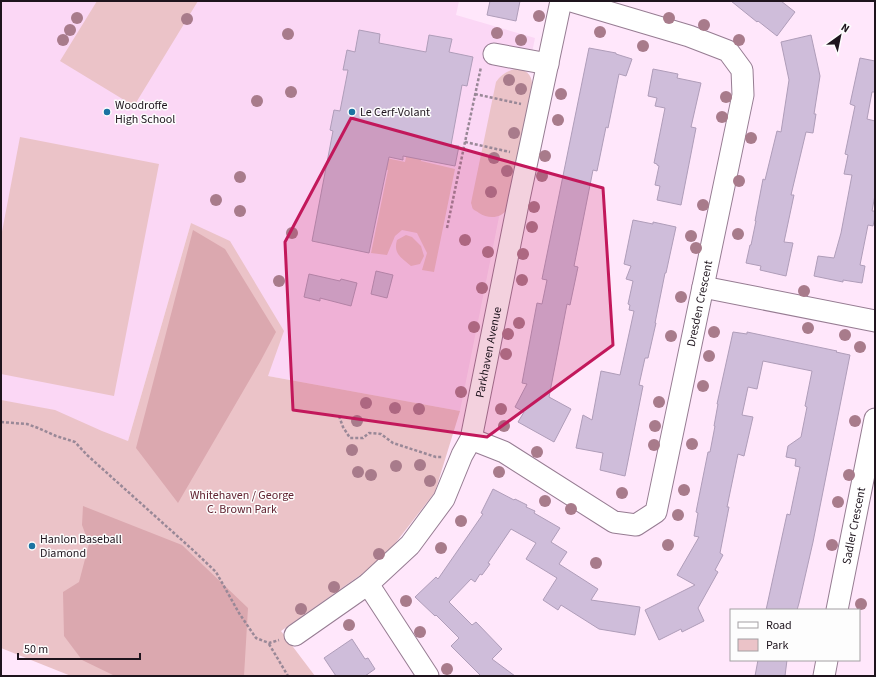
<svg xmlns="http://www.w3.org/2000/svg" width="876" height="677" viewBox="0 0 876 677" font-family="'Source Sans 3',sans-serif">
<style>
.built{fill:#fbd7f5}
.green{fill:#ebc3c8}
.forest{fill:#dba8af}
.building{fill:#cfbdda;stroke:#af9db9}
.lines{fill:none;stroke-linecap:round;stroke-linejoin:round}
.minor-casing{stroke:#967c92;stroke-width:23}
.path{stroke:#998897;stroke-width:2.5;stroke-dasharray:3 2;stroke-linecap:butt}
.minor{stroke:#fff;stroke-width:21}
.tree{fill:#a87b8b}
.marked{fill:#c2185b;fill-opacity:0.2;stroke:#c2185b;stroke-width:3;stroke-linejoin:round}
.poi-dot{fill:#1a73a2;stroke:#fdfdfd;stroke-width:1.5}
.labels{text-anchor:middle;stroke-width:3;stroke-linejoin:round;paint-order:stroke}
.poi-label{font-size:12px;fill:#1e141d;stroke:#fdfdfd;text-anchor:start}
.street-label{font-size:12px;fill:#1e141d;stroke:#fdfdfd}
.park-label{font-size:12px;fill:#602230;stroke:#fdfdfd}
</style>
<rect width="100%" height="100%" fill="#ffe7fb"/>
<!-- built -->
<path class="built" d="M1,1h458l-3,14 79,23 -75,373 -192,-35 -77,-153 -63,218 -127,-39z"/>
<!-- green -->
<path class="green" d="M97,1h101l-64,105 -74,-45z
M515,69c10,0 17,5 17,15l-25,125c-6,10 -19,10 -28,4 -1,-1 -5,-3 -6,-4 -1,-1 -1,-4 -2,-6l25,-121c5,-7 11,-11 19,-13z
M20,137l139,27 -45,232 -113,-22v-137z
M407,152l15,4 -1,5 34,8 -21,103 -12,-2 5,-17 -10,-20 -15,-3 -7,6 -8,19 -16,-2 17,-83 -13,-3 2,-11 28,6z
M191,223l39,18 54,90 -16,45 192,35 -25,81 -52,67 -102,72 34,45h-244l-70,-28v-248l54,10 47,21 26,10z
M406,235l6,2 9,9 3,10 -4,8 -9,2c-10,-9 -18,-12 -14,-26z"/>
<!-- forest -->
<path class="forest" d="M193,230l32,19 51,83 -16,30 -82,141 -42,-55z
M83,506l99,39 66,63 -4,68h-129l-33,-16 -18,-24 -1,-44 16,-10 10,-38 -7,-19z"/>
<!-- building -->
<path class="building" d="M490,1h30l-4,20 -29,-6z
M731,1h50l14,11 -18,24 -19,-15 -1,1z
M359,30l21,4 -1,9 47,9 3,-17 23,4 -3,13 24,5 -6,29 -5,-1 -11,60 8,1 -4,20 -52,-10v4l-14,-3 -20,96 -57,-12 21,-110 -3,-1 4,-20 6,1 8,-41h-5l4,-20 8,2z
M811,35l9,41 -6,38h2l-3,19 -7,-1 -15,63h3l-10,47 9,1 -7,33 -26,-6 1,-4 -15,-3 4,-18h1l5,-24h-1l8,-42 2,1 12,-49 4,1 8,-52 -8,-38z
M589,48l27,5v1l16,5 -6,17 -7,-2 -11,54 -2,-1 -9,44 -4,-1 -19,96 4,1 -8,38 -3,-1 -18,93 22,12 -17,33 -36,-20 6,-10 -9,-5 12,-23 -5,-1 15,-80 5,1 5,-24 -5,-1z
M860,58l15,3v31h-3l-5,27 8,2v74l-3,16h3v6l-2,9 -5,-1 -8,40 5,1 -3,17 -19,-3v2l-29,-6 4,-20 16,2 7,-25 11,-58 -8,-1 4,-19 -3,-1 10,-48 -5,-2z
M653,69l25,5 -1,4 24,5 -10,44 5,1 -15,77 -24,-5 3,-14 -5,-1 4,-19 -2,-1v-1l-3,-1 11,-55 -10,-2 2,-8 -9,-2z
M633,220l20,4v-2l23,5 -10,46h-1l-10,50h1l-8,35h-3l-6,27 4,1 -18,90 -25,-6 3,-17 -27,-5 7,-33 9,5 9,-49 19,4 14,-64 -5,-1 1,-5 -2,-1 5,-23 -7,-2 5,-13 -7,-2z
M376,271l17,4 -6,23 -16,-4z
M309,274l31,7 1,-2 16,4 -6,23 -31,-8v3l-16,-4z
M733,332l14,2v-2l90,19 -1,1 14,3 -37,187 -14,61 -2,7h-31l21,-96 3,1 10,-48 -5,-1 1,-7 -10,-2 2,-11 13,-9 6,-30 -2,-1 7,-35 -49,-10 -6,28 -9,-2 -6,28 11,2 -9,39 -6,-2 -11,53h2l-9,46 3,2 -8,15 3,2 -20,36 6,13 -22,11 -1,-3 -22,11 -14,-30 50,-25 -18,-10 22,-38 -5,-1 4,-23 -2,-1 12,-60h2l5,-26h-1l4,-22h-1z
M493,489l21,11 1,-1 12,6 -1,2 9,4 -1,2 26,15 -9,14 16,10 -8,12 39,25 -7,11 49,7 -5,28 -36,-6 -38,-24 -3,5 -15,-10 14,-22 -31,-19 10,-16 -25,-14 -23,34 2,1 -8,11 -2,-1 -5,8 -4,-3 -22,23 23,23 4,-3 26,27 -10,10 23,17h-34l-30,-30 8,-8 -23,-23 -1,1 -20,-19 21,-20 2,2 45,-65 -2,-1z
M352,639l13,20 3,-1 7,11 -10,7h-29l-12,-18z
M758,660h29l-2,16h-30z"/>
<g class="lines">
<!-- minor casing -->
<g class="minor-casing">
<g id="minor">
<path d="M494,54l54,10"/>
<path d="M703,287l172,34"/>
<path id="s1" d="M471,439l33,13 110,70 22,3 20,-13 87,-417 -1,-25 -14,-19 -39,-15 -118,-35"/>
<path d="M368,584l60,92"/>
<path id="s2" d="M837,610l38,-191"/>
<path id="s3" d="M295,635l73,-51 42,-39 34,-46 18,-44 9,-16 48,-240 42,-198"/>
<path d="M824,676l3,-16"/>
</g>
</g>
<!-- path -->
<path class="path" d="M475,94l46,10
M465,142l45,10
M447,228l18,-86 16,-75
M339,416l4,11 7,11h13l6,-5 12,1 12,9 43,14h6
M1,422l26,2 11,4 18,8 19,6 12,13 107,96 22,21 23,41 17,25 13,5 10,-3
M269,644l19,32"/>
<!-- minor -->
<use href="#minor" class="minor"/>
</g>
<!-- trees -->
<g class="tree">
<circle cx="539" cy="16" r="6"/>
<circle cx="77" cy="18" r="6"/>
<circle cx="669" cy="18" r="6"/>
<circle cx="187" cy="19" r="6"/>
<circle cx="704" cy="25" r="6"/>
<circle cx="70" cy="30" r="6"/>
<circle cx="600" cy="32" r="6"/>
<circle cx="497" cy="33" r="6"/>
<circle cx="288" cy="34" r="6"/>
<circle cx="63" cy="40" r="6"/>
<circle cx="521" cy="40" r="6"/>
<circle cx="739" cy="40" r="6"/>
<circle cx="643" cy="46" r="6"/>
<circle cx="509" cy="80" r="6"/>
<circle cx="521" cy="89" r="6"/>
<circle cx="291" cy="92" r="6"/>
<circle cx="561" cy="94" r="6"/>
<circle cx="726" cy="97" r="6"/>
<circle cx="257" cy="101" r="6"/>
<circle cx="722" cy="117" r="6"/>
<circle cx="558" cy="120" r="6"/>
<circle cx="514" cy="133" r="6"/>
<circle cx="751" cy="138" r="6"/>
<circle cx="545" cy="156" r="6"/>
<circle cx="494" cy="158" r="6"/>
<circle cx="507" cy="171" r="6"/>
<circle cx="542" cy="176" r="6"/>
<circle cx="240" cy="177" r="6"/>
<circle cx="739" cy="181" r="6"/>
<circle cx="491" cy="192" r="6"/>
<circle cx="216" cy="200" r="6"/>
<circle cx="703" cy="205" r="6"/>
<circle cx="534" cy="207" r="6"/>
<circle cx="240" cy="211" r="6"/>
<circle cx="532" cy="227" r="6"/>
<circle cx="292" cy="233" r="6"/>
<circle cx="738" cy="234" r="6"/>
<circle cx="691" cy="236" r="6"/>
<circle cx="465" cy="240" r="6"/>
<circle cx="696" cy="248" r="6"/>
<circle cx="488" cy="252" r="6"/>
<circle cx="523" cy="254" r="6"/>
<circle cx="522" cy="280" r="6"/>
<circle cx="279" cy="281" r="6"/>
<circle cx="482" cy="288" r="6"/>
<circle cx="804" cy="291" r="6"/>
<circle cx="681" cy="297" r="6"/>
<circle cx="519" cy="323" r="6"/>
<circle cx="474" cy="327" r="6"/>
<circle cx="808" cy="328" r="6"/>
<circle cx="714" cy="332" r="6"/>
<circle cx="508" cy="334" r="6"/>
<circle cx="845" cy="335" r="6"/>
<circle cx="671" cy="336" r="6"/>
<circle cx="860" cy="347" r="6"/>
<circle cx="506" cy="354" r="6"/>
<circle cx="709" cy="356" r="6"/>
<circle cx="703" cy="386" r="6"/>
<circle cx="461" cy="392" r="6"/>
<circle cx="659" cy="402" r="6"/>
<circle cx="366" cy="403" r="6"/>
<circle cx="395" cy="408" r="6"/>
<circle cx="419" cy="409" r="6"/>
<circle cx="501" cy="409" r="6"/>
<circle cx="357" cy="421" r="6"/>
<circle cx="855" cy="421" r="6"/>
<circle cx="504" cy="426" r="6"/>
<circle cx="655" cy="426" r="6"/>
<circle cx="692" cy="444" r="6"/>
<circle cx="654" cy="445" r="6"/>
<circle cx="352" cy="450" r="6"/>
<circle cx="537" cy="452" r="6"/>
<circle cx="420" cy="465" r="6"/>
<circle cx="396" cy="466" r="6"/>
<circle cx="358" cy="472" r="6"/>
<circle cx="499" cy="472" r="6"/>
<circle cx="371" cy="475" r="6"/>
<circle cx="849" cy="475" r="6"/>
<circle cx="430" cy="481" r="6"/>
<circle cx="684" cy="490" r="6"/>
<circle cx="622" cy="493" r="6"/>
<circle cx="545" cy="501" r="6"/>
<circle cx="838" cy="502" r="6"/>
<circle cx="571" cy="509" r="6"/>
<circle cx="678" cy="515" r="6"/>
<circle cx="461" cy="521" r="6"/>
<circle cx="668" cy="545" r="6"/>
<circle cx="832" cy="545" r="6"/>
<circle cx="441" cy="548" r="6"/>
<circle cx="379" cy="554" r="6"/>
<circle cx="596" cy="563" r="6"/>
<circle cx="334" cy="587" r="6"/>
<circle cx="406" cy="601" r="6"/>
<circle cx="861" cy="604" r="6"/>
<circle cx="301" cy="609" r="6"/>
<circle cx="349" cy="625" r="6"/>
<circle cx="420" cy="632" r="6"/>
<circle cx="447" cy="669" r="6"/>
</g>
<!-- marked area -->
<path class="marked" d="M351,118l252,70 10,157 -126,92 -194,-27 -8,-168z"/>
<!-- markers -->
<g class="poi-dot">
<circle cx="107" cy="112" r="4"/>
<circle cx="352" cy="112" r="4"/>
<circle cx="32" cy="546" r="4"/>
</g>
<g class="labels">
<!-- poi labels -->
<g class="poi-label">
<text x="115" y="109">Woodroffe<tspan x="115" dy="14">High School</tspan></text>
<text x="360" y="116">Le Cerf-Volant</text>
<text x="40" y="543">Hanlon Baseball<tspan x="40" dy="14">Diamond</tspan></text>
</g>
<!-- street labels -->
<g class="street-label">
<text dy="4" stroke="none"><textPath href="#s1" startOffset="425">Dresden Crescent</textPath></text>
<text dy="4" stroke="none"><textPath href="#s3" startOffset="358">Parkhaven Avenue</textPath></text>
<text dy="4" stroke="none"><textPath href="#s2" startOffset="86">Sadler Crescent</textPath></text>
</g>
<!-- park labels -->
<g class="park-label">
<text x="242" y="499">Whitehaven / George<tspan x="242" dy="14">C. Brown Park</tspan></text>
</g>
</g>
<!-- border -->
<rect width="876" height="677" fill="none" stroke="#1e141d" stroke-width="4"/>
<!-- legend -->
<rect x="730" y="609" width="130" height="52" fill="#fdfdfd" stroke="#a4a0a3"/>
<rect x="738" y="622" width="20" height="6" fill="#ffffff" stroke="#a4a0a3"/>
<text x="766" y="629" font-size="12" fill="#1e141d">Road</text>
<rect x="738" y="639" width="20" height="12" fill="#ebc3c8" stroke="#a4a0a3"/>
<text x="766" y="649" font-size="12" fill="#1e141d">Park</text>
<!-- north arrow -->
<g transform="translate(840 36) rotate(33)" stroke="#fdfdfd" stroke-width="3" paint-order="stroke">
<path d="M0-3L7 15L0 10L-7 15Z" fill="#1e141d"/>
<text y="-6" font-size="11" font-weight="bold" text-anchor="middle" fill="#1e141d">N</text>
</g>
<!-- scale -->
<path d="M18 653v6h122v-6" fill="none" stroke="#1e141d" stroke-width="2"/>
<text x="24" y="653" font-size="12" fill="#1e141d" stroke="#fdfdfd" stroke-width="3" paint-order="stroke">50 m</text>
</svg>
